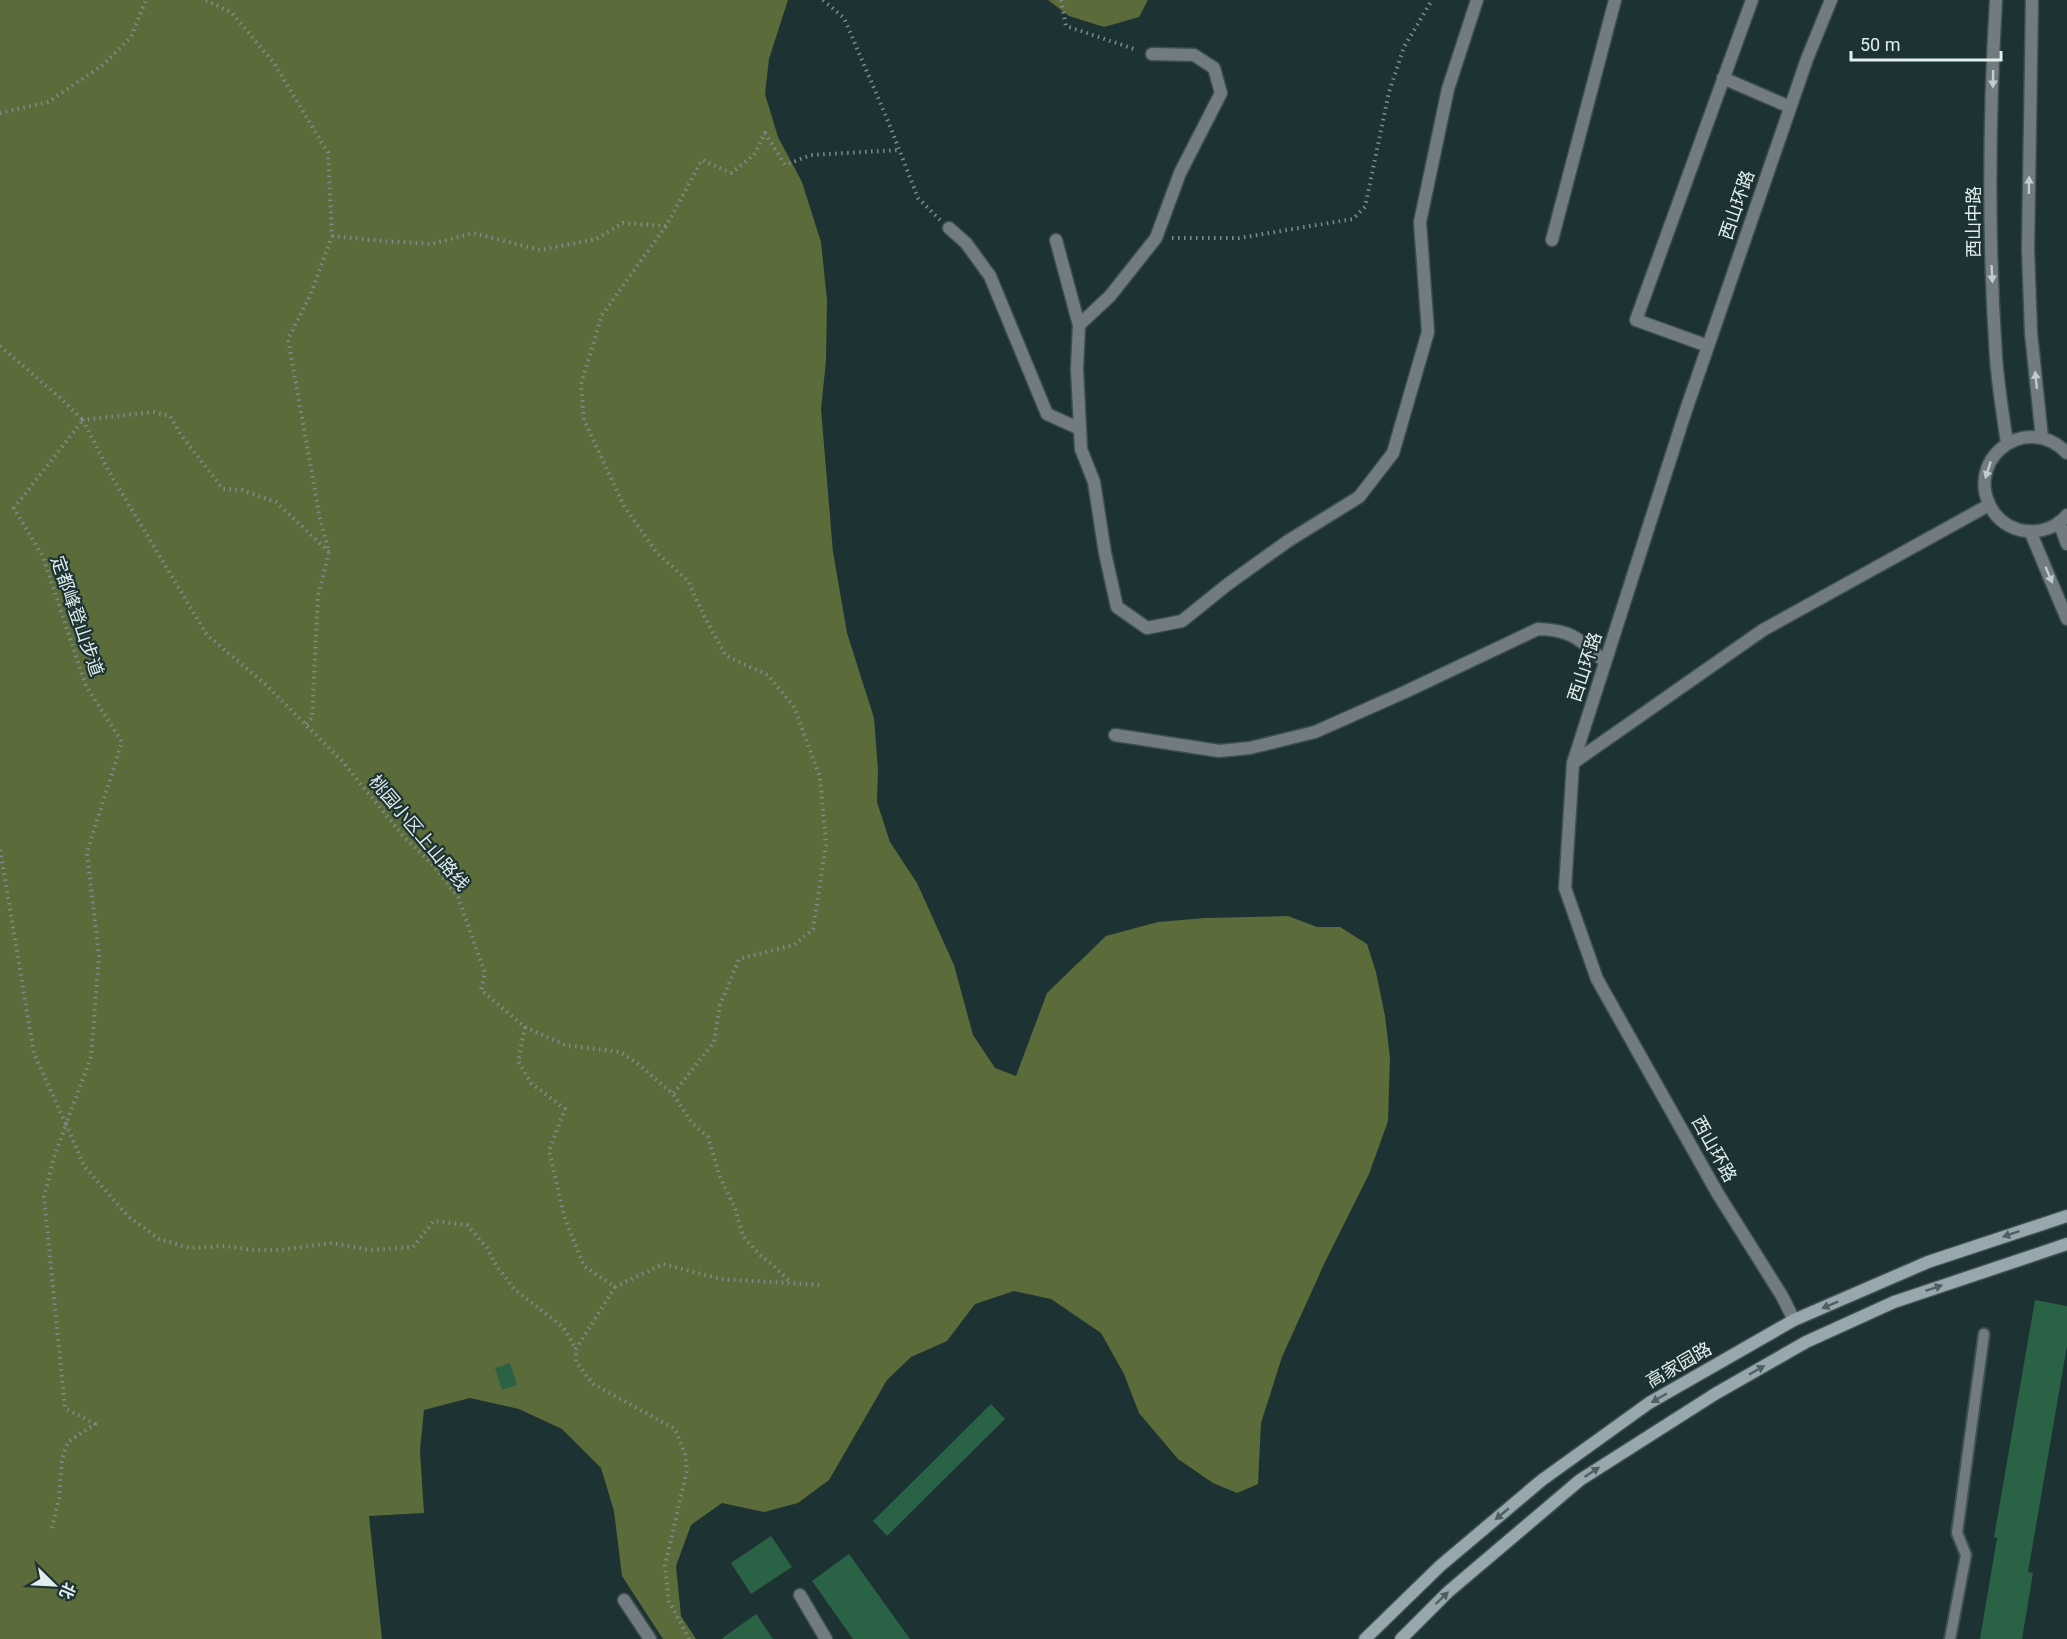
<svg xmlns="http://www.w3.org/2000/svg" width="2067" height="1639" viewBox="0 0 2067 1639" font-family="Roboto,'Noto Sans SC',sans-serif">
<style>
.forest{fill:#5b6c3a}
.building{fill:#2a6245}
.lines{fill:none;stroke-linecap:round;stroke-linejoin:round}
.lane-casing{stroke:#3c5050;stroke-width:14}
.street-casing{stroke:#3c5050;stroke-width:15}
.secondary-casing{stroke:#3c5050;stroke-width:15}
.path{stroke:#7c8d8d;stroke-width:4;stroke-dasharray:1.5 4.5;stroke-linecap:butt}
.lane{stroke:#727b7f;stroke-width:10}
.street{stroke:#727b7f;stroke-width:12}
.secondary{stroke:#98a6ad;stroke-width:12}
.oneway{fill:#c0cccd}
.oneway2{fill:#4e6063}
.labels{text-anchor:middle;stroke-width:4.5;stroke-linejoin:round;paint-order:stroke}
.street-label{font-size:18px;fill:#e1eeee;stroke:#1d3232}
</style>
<rect width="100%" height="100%" fill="#1d3232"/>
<!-- forest -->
<path class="forest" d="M0,0h788l-19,59 -4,35 13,43 24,45 19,60 6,58 -1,61 -5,48 12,143 14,81 27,85 4,52 -1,32 13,40 27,41 37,82 19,70 22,33 21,8 31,-83 59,-57 52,-14 47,-4 83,-2 29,11h23l27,17 9,28 9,44 5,42 -2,63 -19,53 -44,88 -43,95 -21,66 -3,61 -21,9 -24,-10 -35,-24 -39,-46 -15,-39 -23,-41 -50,-34 -37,-8 -39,13 -28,37 -36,16 -24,23 -58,100 -31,23 -34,9 -42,-9 -31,22 -15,41 5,50 15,23h-33l-41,-63 -8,-65 -13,-43 -39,-39 -43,-20 -49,-11 -46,12 -4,40 4,63 -55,3 13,123h-382z
M1048,0h100l-9,17 -35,10 -35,-11z"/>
<!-- building -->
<path class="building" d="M2035,1300l32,6v40l-39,226 5,1 -11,66h-42l17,-101 -3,-1z
M510,1363l7,22 -15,5 -7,-22z
M991,1404l14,15 -118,117 -14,-15z
M771,1536l21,31 -41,27 -20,-31z
M849,1554l61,85h-57l-41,-58z
M756,1614l17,25h-52z"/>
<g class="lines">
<!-- lane casing -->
<g class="lane-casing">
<path id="lane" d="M1950,1639l16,-84 -9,-22 27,-199"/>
</g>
<!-- street casing -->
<g class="street-casing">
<path id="street" d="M1996,0c-7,117 -8,240 0,357 2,29 7,58 11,86
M2032,0l-4,249 3,84 11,105
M1152,54l42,1 20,13 7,25 -41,80 -24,65 -46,58 -31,29 -2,44 4,80 13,33 11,71 12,54 30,21 35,-7 46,-37 60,-43 71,-44 34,-44 35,-121 -8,-110 28,-133 29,-89
M1723,78l67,29
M949,228l17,15 24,33 57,138 33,15
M1056,240l23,85
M1552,240l63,-240
M1708,346l-72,-26 116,-320
M2067,453c-43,-44 -108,11 -72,61 7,9 19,16 31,17 15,2 31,-4 41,-16
M2059,522l8,22
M2030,531l37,88
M1115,735l104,16 31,-3 65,-16 90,-40 133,-63c35,1 42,11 67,33
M1573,763l190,-133 226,-125
M1794,1320l-12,-24 -64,-102 -121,-215 -32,-91 8,-125 112,-350 122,-354 24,-59
M800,1595l26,44
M624,1600l26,39"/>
</g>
<!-- secondary casing -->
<g class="secondary-casing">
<path id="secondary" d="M1365,1639l75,-73 102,-86 107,-77 145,-83 134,-58 139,-46
M1401,1639l47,-47 132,-112 135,-86 91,-52 88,-40 173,-58"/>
</g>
<!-- path -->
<path class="path" d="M206,0l26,13 42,50 54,90 4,83 -22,60 -22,43 32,180 9,33 -11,44 -6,122 -7,7
M823,0l21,18 44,103 30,77 22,22
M1061,0l5,26 71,24
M0,113l48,-11 55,-37 28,-28 15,-37
M666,226l-64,89 -21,69 3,36 40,86 33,47 31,28 16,35 22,40 42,19 26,32 26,70 6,68 -13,84 -19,16 -55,14 -19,46 -6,37 -41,52
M332,236l51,5 49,3 41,-11 67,17 56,-11 27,-16 43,3 36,-66 29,13 23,-18 11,-22 20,32 26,-10 88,-5
M1172,238h67l114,-19 12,-12 24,-115 15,-45 28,-47
M0,346l58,50 25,24 -69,88 29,49 43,129 36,56 -35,110 12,104 -8,101 -25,67 -32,-70 -34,-205
M329,552l-53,-50 -34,-12 -19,-1 -42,-54 -11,-19 -17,-4 -70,8 25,50 99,165 57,48 78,78 62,76 28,27 26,33 27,76 -4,17 44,37 -7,34 13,22 34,26 -16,42 16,68 19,47 31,21 -39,62v13l17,22 82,45 10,25 2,16 -22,96 4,35 20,38
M525,1027l40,18 55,7 17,11 36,31 19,29 16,14 12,40 15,31 8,28 16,18 15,12 17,17
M66,1124l18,42 44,50 31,23 30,9 36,-2 29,4h25l53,-7 38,7 43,-3 21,-26 33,4 20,23 9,17 18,24 49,38 13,22
M615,1287l48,-23 58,15 101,6
M52,1528l7,-30 3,-39 6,-17 27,-18 -30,-16 -21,-211 10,-40 12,-32"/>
<!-- lane -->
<use href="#lane" class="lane"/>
<!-- street -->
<use href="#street" class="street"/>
<!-- secondary -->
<use href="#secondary" class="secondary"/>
</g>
<!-- one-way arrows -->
<defs><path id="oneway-solid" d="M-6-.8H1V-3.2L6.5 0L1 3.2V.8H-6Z" transform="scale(1.5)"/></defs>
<g class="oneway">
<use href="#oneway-solid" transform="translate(1993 79) rotate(91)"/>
<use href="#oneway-solid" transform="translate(2029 185) rotate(-89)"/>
<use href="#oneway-solid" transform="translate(1992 274) rotate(87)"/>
<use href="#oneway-solid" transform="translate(2036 380) rotate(-96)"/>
<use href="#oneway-solid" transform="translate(1988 470) rotate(108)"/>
<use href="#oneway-solid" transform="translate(2049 575) rotate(67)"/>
</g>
<g class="oneway2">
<use href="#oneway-solid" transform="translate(2011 1234) rotate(161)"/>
<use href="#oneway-solid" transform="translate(1934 1288) rotate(-19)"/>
<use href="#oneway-solid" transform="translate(1830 1305) rotate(157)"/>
<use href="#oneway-solid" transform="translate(1757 1370) rotate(-30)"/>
<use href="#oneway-solid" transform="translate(1659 1398) rotate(150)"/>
<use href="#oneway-solid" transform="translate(1592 1472) rotate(-33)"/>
<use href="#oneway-solid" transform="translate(1502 1514) rotate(140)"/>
<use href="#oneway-solid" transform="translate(1442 1598) rotate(-44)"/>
</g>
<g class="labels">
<!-- street labels -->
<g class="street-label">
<text transform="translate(1737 205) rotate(-71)" y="6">西山环路</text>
<text transform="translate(1974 222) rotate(-90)" y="6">西山中路</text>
<text transform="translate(77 616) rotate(71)" y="6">定都峰登山步道</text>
<text transform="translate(1585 667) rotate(-72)" y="6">西山环路</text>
<text transform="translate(419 833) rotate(50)" y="6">桃园小区上山路线</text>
<text transform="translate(1714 1149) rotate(61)" y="6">西山环路</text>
<text transform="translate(1679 1365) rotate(-30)" y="6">高家园路</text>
</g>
</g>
<!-- north arrow -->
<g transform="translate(54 1585) rotate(114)" stroke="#1d3232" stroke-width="4.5" paint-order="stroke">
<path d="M0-4.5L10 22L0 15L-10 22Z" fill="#e1eeee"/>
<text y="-9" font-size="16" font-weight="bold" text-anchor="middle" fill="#e1eeee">北</text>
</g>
<!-- scale -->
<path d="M1851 51v9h150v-9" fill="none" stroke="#e1eeee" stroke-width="3"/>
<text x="1860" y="51" font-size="18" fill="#e1eeee" stroke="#1d3232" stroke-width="4.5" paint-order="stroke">50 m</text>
</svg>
